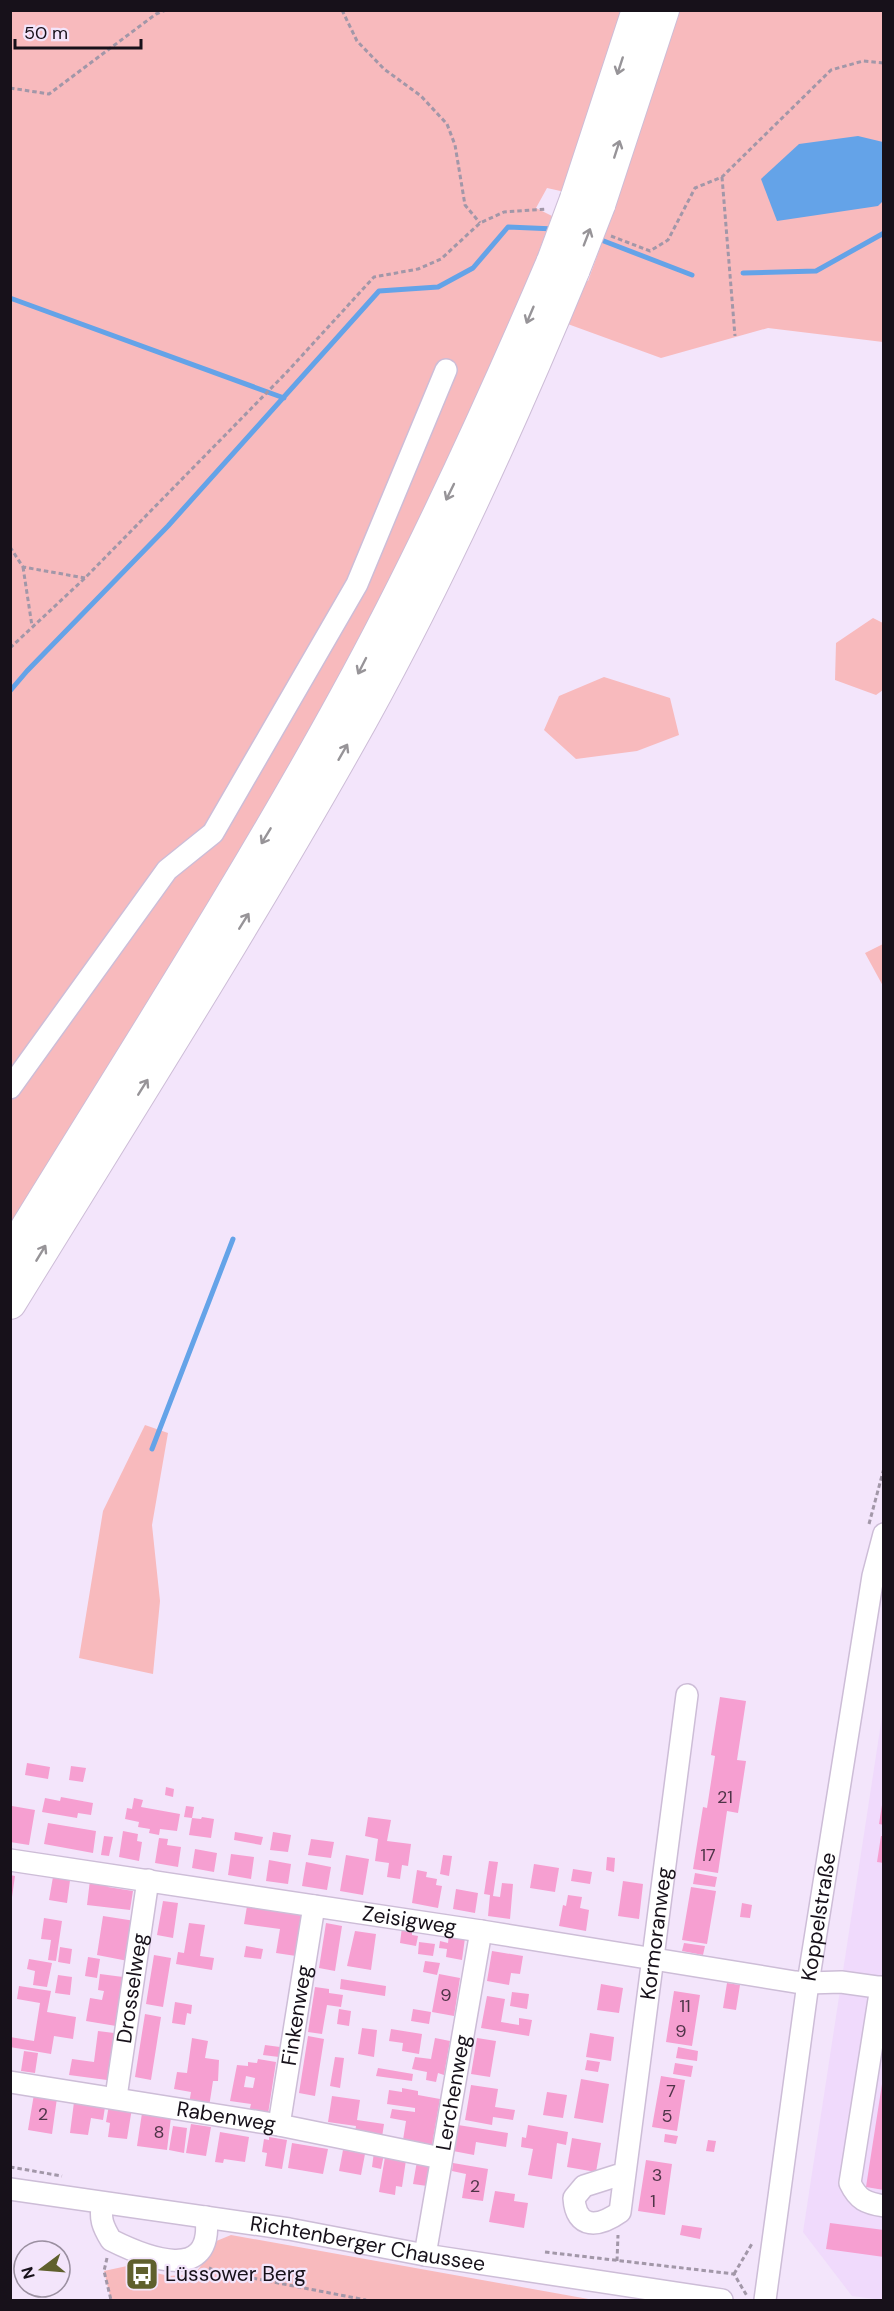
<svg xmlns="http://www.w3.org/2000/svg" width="894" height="2311" viewBox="0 0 894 2311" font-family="'DM Sans',sans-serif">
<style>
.built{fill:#f0dafc}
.green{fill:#f8babd}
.water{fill:#64a3e8}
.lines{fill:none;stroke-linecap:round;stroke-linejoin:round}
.stream{stroke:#64a3e8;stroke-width:5}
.building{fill:#f69fd1;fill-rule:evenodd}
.minor-casing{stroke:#cdbdd7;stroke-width:24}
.highway-casing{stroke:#cdbdd7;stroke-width:34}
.path{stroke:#a297a8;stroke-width:3;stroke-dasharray:4.5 3;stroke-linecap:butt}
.minor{stroke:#fff;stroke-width:21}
.highway{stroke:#fff;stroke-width:32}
.highway-bridge-casing{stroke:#cdbdd7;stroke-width:34;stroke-linecap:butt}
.highway-bridge{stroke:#fff;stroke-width:32}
.oneway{stroke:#979498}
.labels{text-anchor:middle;stroke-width:4.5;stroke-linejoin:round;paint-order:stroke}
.number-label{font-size:18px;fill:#4f3448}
.street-label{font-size:21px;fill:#17111a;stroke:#f3e5fb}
.poi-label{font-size:21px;fill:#17111a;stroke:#f3e5fb;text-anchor:start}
</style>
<rect width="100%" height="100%" fill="#f3e5fb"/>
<!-- built -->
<path class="built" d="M883,1710v590l-31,-4 -49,-64z"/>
<!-- green -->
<path class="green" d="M11,11h627l-73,181 -18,-4 -11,20 16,8 -47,127 -87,191 -199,364 -208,326z
M663,11h220v331l-115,-14 -107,30 -96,-35 18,-44 5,2 21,-58 -10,-18z
M873,618l10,5v67l-7,5 -41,-15 1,-37z
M604,677l66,21 9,37 -42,16 -61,8 -32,-29 15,-34z
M883,944v42l-18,-33z
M145,1425l23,8 -16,92 8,76 -7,73 -74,-16 24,-147z
M231,2235l363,65h-483l-7,-29 23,-5 42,10 26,-2 17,-24 2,-8z"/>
<!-- water -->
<path class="water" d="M858,136l25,6v59l-5,5 -101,15 -16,-42 38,-35z"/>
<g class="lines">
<!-- stream -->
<path class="stream" d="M596,238l96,37
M743,273l73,-2 68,-38
M10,298l274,100
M10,691l17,-20 141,-145 211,-235 59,-4 35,-19 35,-41 47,2
M152,1449l81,-210"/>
</g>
<!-- building -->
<path class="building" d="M720,1697l26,4 -9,59 9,1 -8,52 -11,-2 -9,62 -25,-4 10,-62 4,1 8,-52 -4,-1z
M27,1763l23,4 -2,12 -23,-4z
M71,1766l15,2 -3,14 -14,-2z
M166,1787l8,2 -1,8 -8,-2z
M61,1797l32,6 -2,12 -13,-2 -1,5 -35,-6 3,-14 15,3z
M134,1798l9,2 -2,7 39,7 -3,17 -17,-2 -1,6 -10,-2 1,-4 -12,-2 1,-5 -14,-3 2,-11 5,1z
M882,1805h2v20l-5,-1z
M12,1806l23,4 -6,35 -19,-3z
M186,1806l8,1 -2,11 -8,-1z
M202,1817l12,2 -3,19 -22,-3 3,-17 9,1z
M368,1817l23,3 -4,21 24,3 -3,22 -6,-1 -2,14 -13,-2 2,-14 -14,-2 3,-22 -13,-3z
M48,1823l48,8 -3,22 -49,-9z
M123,1831l15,3 -1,7 5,1 -3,19 -20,-4z
M235,1832l28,5 -2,8 -27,-5z
M273,1832l18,3 -3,17 -18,-2z
M104,1836l9,1 -4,19 -8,-1z
M881,1836h3v27l-7,-1z
M159,1838l9,1 -1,6 14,2 -3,20 -23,-4z
M311,1839l23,3 -3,16 -23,-3z
M195,1849l22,4 -3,19 -22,-4z
M231,1854l23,3 -3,22 -23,-4z
M346,1855l23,4 -6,36 -23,-4z
M443,1855l9,1 -3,20 -9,-2z
M607,1857l8,1 -1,14 -8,-2z
M269,1860l22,4 -3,20 -22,-3z
M489,1861l9,1 -5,34 7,1 2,-14 11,1 -3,35 -22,-3 2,-21 -6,-1z
M306,1862l25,5 -4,23 -25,-4z
M534,1864l25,4 -4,24 -25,-4z
M573,1869l19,3 -2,12 -19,-3z
M417,1870l10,2 -1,5 11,2 -1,6 6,1 -4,22 -26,-5z
M54,1871l17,2 -4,30 -18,-3z
M695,1873l22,4 -2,10 -22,-3z
M10,1875l5,1 -3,21h-2z
M90,1880l19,3 -1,4 25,4 -3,19 -43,-5z
M623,1881l20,3 -4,35 -21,-3z
M691,1887l25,4 -9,53 -25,-4z
M456,1889l22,4 -3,20 -22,-4z
M568,1895l14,2 -2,11 9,2 -3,21 -27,-5 4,-21 3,1z
M163,1901l15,2 -5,35 -16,-3z
M742,1903l10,2 -2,13 -10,-1z
M247,1906l55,9 -6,41 -20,-3 4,-24 -36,-5z
M103,1916l32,5 -7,40 -31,-6z
M44,1918l18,3 -6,40 -8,-1 3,-20 -10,-1z
M189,1923l16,2 -5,31 14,2 -2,12 -36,-6 2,-12 6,1z
M326,1923l16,3 -7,45 -16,-3z
M402,1927l10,1v7l6,1 -2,10 -16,-3z
M355,1931l21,3 -5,36 -24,-4z
M449,1935l16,3 -3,22 -16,-3 1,-8 -8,-1 1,-7 8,2z
M419,1942l16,2 -2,12 -15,-2z
M684,1943l21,3 -2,9 -21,-4z
M246,1946l17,3 -2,10 -17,-2z
M60,1947l12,2 -2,15 -12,-2z
M492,1951l31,5 -3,18 -9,-1 -2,12 -22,-4z
M154,1955l17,3 -8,49 -17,-3z
M88,1957l12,2 -3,19 -12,-2z
M29,1959l23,4 -5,24 -14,-2 2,-14 -8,-2z
M425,1961l15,2 -3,12 -14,-3z
M100,1974l23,3 -7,49 -30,-5 4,-23 12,2 2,-9 -6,-1z
M439,1974l21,4 -6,38 -22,-4z
M58,1975l14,2 -2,18 -15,-2z
M341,1979l45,7 -1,10 -45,-7z
M727,1983l13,2 -4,25 -13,-2z
M601,1984l22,4 -4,25 -22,-3z
M19,1986l32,5 -4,21 29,5 -3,22 -19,-3 -3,18 -41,-7v-10l24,4 6,-38 -23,-4z
M315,1987l14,2v4l14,2 -2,12 -14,-2 -5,29 -14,-2z
M674,1991l26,4 -8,51 -26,-4z
M512,1992l17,2 -2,15 -17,-3z
M487,1996l18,3 -4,23 18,3v-7l13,2 -3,16 -48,-8z
M175,2002l17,3 -1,9 -4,-1 -2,12 -13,-2z
M339,2009l12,2 -2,15 -12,-2z
M413,2009l18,3 -2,12 -18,-3z
M145,2014l16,3 -10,63 -16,-3z
M362,2028l15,2 -3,27 -16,-3z
M391,2029l31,5 -3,20 -17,-3 1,-8 -14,-2z
M98,2031l16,2 -7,47 -38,-5 3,-16 22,3z
M590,2033l24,4 -3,24 -25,-4z
M308,2036l16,3 -9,57 -16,-3z
M192,2038l16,3 -3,17 14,2 -1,21h-5l-4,26 -20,-3 2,-12 -17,-3 3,-17 10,1z
M435,2038l15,3 -6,34 -6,-2 -2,9 -10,-2 1,-8 -15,-3 3,-12 16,2z
M477,2038l19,3 -6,36 -19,-3z
M265,2045l15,2 -1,10 -16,-2z
M678,2047l20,4 -1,10 -21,-3z
M24,2051l14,2 -3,20 -14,-2z
M335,2057l9,1 -4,30 -10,-2z
M258,2059l18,3 -8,52 -19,-2 2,-8 -21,-3 7,-36 11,1v-4l9,1zM246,2076l9,2 -2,10 -9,-1z
M587,2060l13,2 -2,10 -13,-2z
M675,2063l18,3 -2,11 -18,-3z
M378,2068l35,6 -1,7 -36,-5z
M661,2076l24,4 -8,51 -25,-4z
M581,2079l28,5 -6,39 -29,-5z
M882,2084h2v106l-18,-3z
M471,2085l27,4 -3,18 20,3 -2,10 -20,-3 -1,8 -27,-5z
M402,2088l16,3v4l22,4 -8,46 -29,-5 3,-19 -16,-3 2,-9 23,3v-4l-28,-4 2,-14 13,2z
M547,2092l20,3 -4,23 -20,-3z
M34,2094l23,4 -5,36 -24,-4z
M332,2096l28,4 -3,20 27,4 -2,13 -27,-5 1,-6 -28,-4z
M74,2102l31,5 -2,13 -12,-2 -3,17 -18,-2z
M109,2105l23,3 -5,31 -19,-2 2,-14 -4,-1z
M142,2113l29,4 -4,33 -30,-4z
M191,2124l20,3 -5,29 -20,-3z
M458,2125l50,8 -2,14 -30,-5 -2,13 -21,-4z
M528,2125l40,7 -2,13 -9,-2 -5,36 -24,-4 5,-26 -12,-2 1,-10 4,1z
M173,2126l14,2 -3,25 -15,-3z
M220,2132l29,5 -4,25 -21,-3 -1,4 -8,-1z
M665,2134l13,2 -2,8 -12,-2z
M269,2137l18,3 -5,29 -17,-3 2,-13 -5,-1 2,-13 5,1z
M572,2138l29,5 -5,29 -29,-5z
M708,2140l8,1 -2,11 -8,-1z
M292,2143l36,6 -5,25 -35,-6z
M343,2150l22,4 -4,21 -22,-4z
M386,2151l20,9 -4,27 -6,-1 -1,9 -16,-3z
M374,2152l10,2 -3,15 -9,-2z
M646,2160l26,4 -7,51 -27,-4z
M417,2161l14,2 -4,23 -14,-2z
M453,2163l35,6 -5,32 -21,-3 4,-24 -14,-3z
M495,2191l20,3 -1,7 14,2 -4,25 -35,-6z
M830,2223l54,7v27l-58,-8z
M682,2225l20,3 -2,11 -20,-4z"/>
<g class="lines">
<!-- minor casing -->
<g class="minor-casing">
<g id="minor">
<path d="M10,1088l157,-218 46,-37 144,-249 89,-214"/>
<path id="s1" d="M10,1860l471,71 314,51 13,1 33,-1 43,6"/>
<path d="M881,1987l-31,196c8,17 16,20 34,23"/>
<path id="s2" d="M10,2082l269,43 162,33"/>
<path id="s3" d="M116,2097l32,-217"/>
<path id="s4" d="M279,2125l35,-219"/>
<path id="s5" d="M625,2173l-41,13 -10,12c2,32 25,29 46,14l67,-517"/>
<path id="s6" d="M10,2189l279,40 136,26 297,45"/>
<path d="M103,2203c-4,15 0,24 8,37 34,17 103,45 95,-23"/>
<path id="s7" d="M425,2255l56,-324"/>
<path id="s8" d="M765,2300l43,-317 65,-407 11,-42"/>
</g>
</g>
<!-- highway casing -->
<g class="highway-casing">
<path id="highway" d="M576,199l62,-189
M599,205l64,-195
M10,1255c113,-185 231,-367 335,-557 78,-142 145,-289 208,-437
M10,1303c119,-194 241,-385 352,-584 80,-145 149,-297 212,-450"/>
</g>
<!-- path -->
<path class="path" d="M342,10l15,31 27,28 37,27 26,28 8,21 10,60 15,18
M10,88l39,6 107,-80 10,-4
M722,177l13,159
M611,236l39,15 18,-11 27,-52 27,-11 109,-107 32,-9 21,2
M10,547l13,20 62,11
M23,567l9,59
M10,648l75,-70 201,-205 88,-96 44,-8 23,-10 39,-36 24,-11 43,-3
M869,1524l15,-56
M10,2167l52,9
M545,2252l189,22 13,22
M107,2258l-3,13 7,29
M617,2261l1,-26
M209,2268l7,3 150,29
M734,2274l19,-32"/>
<!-- minor -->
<use href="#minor" class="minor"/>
<!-- highway -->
<use href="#highway" class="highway"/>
<!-- highway-bridge casing -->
<g class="highway-bridge-casing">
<path id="highway-bridge" d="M553,261l23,-62
M574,269l25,-64"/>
</g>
<!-- highway-bridge -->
<use href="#highway-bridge" class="highway-bridge"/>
</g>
<!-- one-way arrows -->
<defs><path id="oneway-shaft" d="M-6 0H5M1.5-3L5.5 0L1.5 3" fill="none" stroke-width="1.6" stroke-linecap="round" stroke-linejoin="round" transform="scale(1.5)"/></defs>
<g class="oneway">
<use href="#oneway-shaft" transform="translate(620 66) rotate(108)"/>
<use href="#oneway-shaft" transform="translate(617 149) rotate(-72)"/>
<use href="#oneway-shaft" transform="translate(587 237) rotate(-69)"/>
<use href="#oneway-shaft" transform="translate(530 315) rotate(113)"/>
<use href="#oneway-shaft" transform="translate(450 492) rotate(116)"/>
<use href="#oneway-shaft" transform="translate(362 666) rotate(117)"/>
<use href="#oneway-shaft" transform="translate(343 752) rotate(-60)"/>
<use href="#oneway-shaft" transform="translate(266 836) rotate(121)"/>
<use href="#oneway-shaft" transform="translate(244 921) rotate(-58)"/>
<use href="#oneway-shaft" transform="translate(143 1087) rotate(-58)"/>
<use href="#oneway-shaft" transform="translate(41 1253) rotate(-59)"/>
</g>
<!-- icons -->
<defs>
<g id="bus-square" transform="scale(1.725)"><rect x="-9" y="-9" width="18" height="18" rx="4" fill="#5f602d" stroke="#f3e5fb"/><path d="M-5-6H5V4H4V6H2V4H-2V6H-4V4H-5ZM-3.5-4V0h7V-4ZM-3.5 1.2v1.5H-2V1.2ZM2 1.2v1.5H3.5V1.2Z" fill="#fff"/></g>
</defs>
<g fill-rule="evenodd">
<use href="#bus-square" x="142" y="2274"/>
</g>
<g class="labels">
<!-- number labels -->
<g class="number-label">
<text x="725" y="1803">21</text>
<text x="708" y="1861">17</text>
<text x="446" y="2001">9</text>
<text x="685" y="2012">11</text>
<text x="681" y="2037">9</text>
<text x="671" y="2097">7</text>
<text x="43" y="2120">2</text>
<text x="667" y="2122">5</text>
<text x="159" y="2138">8</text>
<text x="657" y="2181">3</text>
<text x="475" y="2192">2</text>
<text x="653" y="2207">1</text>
</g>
<!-- street labels -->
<g class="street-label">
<text dy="7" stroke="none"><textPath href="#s8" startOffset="387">Koppelstraße</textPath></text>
<text dy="7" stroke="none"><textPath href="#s1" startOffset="404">Zeisigweg</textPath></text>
<text dy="7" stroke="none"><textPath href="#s5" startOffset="404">Kormoranweg</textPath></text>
<text dy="7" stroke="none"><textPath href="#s3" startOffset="110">Drosselweg</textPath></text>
<text dy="7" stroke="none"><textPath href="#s4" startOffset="111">Finkenweg</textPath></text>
<text dy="7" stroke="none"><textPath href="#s7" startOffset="165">Lerchenweg</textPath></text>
<text dy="7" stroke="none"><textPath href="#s2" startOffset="219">Rabenweg</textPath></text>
<text dy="7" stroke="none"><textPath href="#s6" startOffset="362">Richtenberger Chaussee</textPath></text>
</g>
<!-- poi labels -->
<g class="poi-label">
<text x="165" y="2281">Lüssower Berg</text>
</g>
</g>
<!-- border -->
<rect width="894" height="2311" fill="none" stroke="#17111a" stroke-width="24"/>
<!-- north arrow -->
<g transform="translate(42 2269) rotate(254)"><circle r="28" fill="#f3e5fb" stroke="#9b90a1" stroke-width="1.5"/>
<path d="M0-4.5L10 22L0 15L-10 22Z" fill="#5f602d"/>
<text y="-9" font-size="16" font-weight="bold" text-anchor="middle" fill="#17111a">N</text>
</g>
<!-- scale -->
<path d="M15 39v9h126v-9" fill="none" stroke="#17111a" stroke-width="3"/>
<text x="24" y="39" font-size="18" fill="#17111a" stroke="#f3e5fb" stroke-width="4.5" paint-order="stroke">50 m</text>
</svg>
